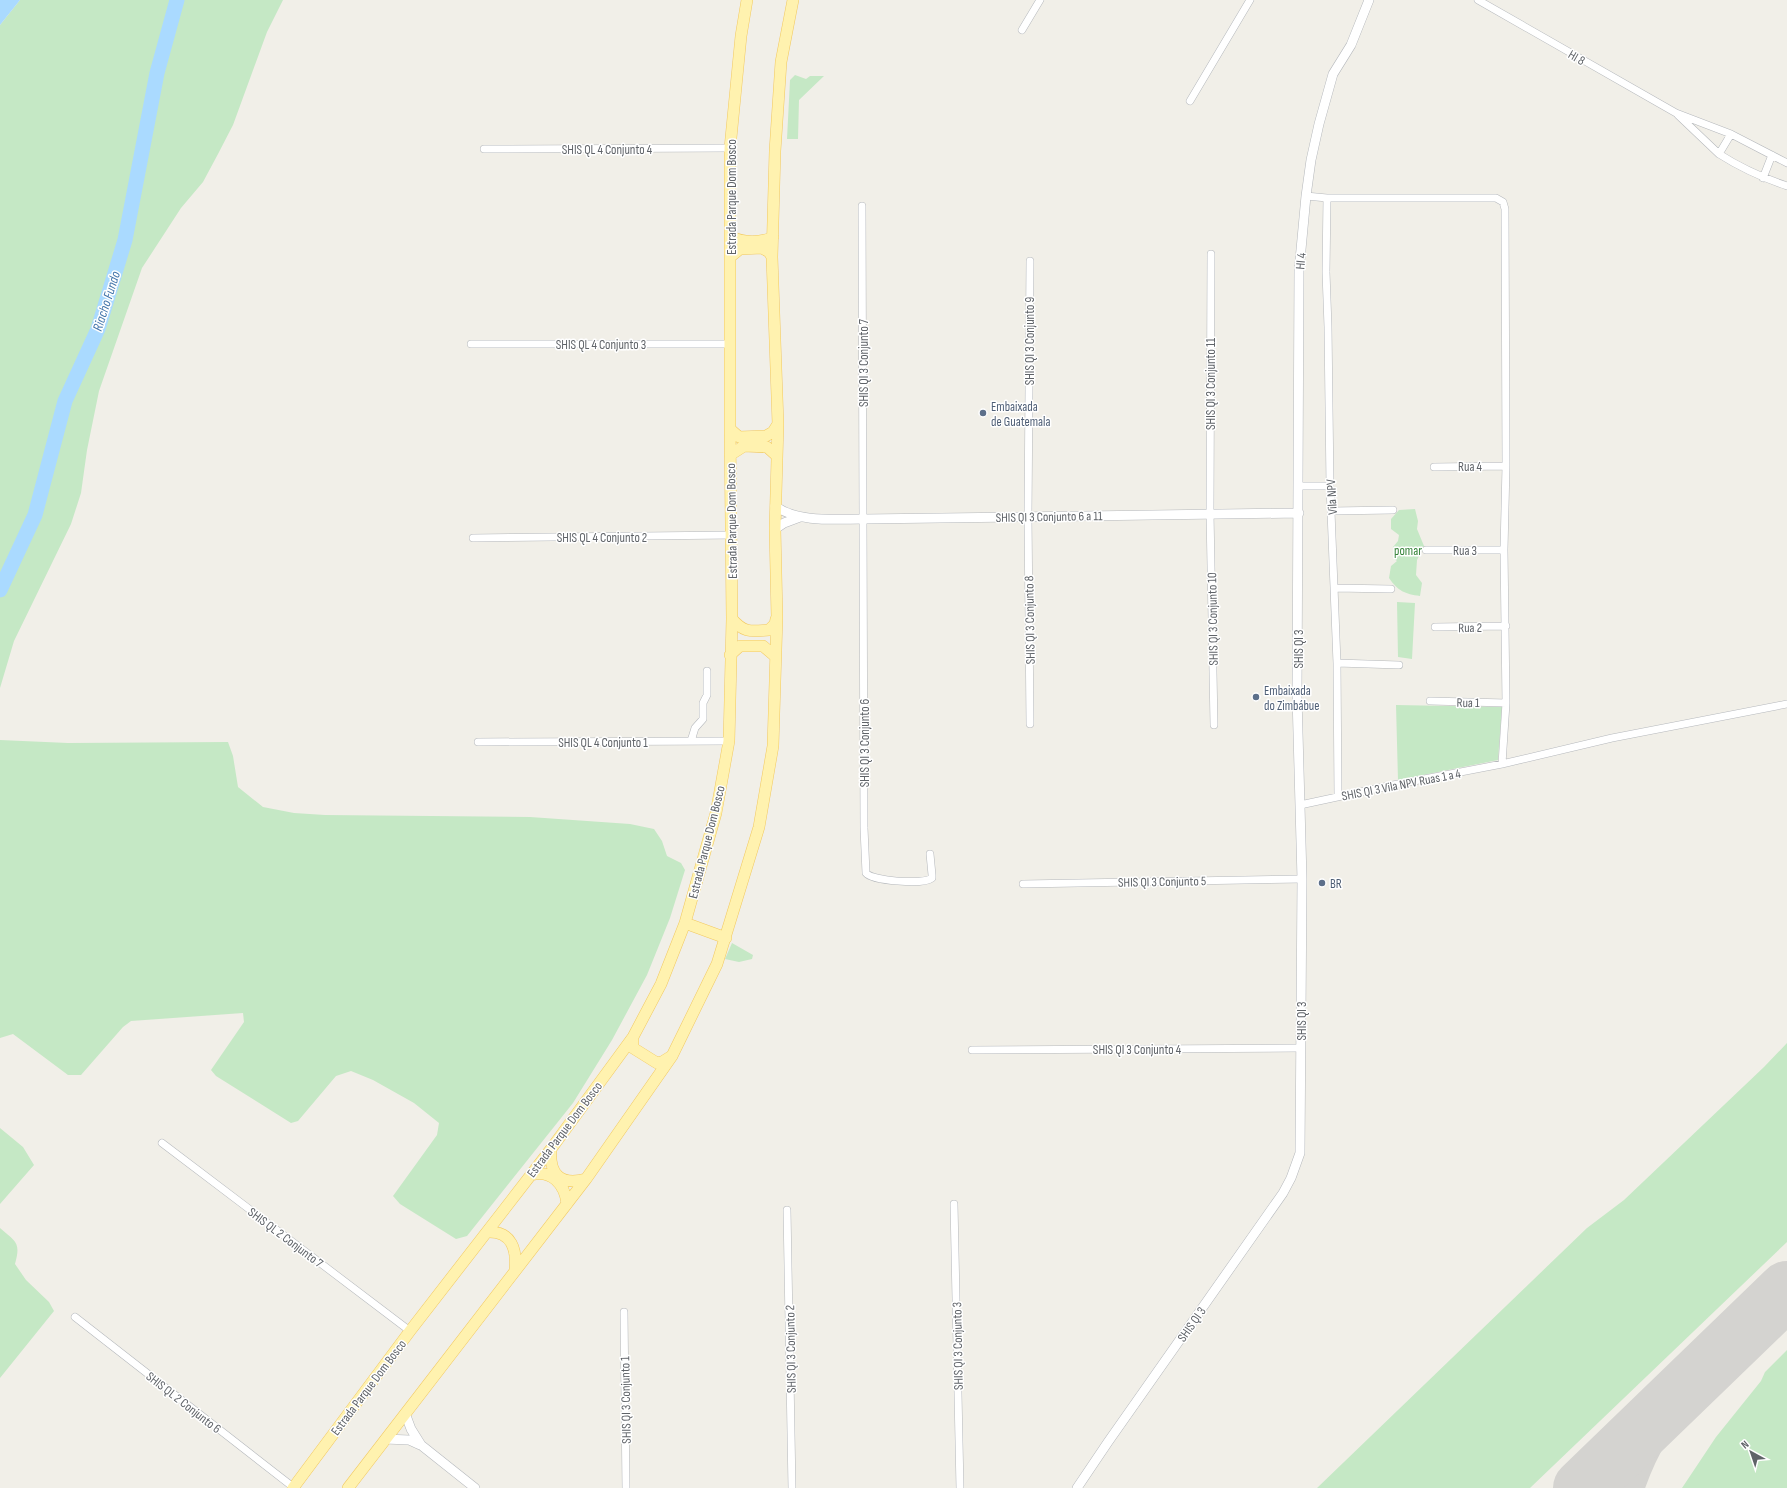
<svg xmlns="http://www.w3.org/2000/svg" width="1787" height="1488" viewBox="0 0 1787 1488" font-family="'Sofia Sans Condensed',sans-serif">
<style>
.green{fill:#c5e8c5}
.water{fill:#aadaff}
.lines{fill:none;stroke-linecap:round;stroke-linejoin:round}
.river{stroke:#aadaff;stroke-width:15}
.taxiway{stroke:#d4d3d0;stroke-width:23}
.runway{stroke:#d4d3d0;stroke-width:58}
.minor-casing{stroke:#b5b8bc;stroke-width:8}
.tertiary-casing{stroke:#b5b8bc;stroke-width:10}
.primary-casing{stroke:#f2c960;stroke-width:12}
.minor{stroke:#fff;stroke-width:7}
.tertiary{stroke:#fff;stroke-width:9}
.primary{stroke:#fff2af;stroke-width:11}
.service-dot{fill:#5c6f8a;stroke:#fff;stroke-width:1.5}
.labels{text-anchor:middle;stroke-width:3;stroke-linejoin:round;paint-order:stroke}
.street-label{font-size:13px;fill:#5f6368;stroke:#fff}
.service-label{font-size:13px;fill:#4e5e75;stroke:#fff;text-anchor:start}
.park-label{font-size:13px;fill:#348238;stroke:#fff}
.water-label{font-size:14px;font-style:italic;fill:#4174aa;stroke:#fff}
</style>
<rect width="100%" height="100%" fill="#f1efe8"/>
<!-- green -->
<path class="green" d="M20,0h263l-16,32 -34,93 -15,29 -15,28 -22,26 -39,60 -43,123 -12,59 -6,43 -10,31 -57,117 -14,47v-663z
M795,75l11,4 4,-3h14l-25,24 -1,39h-11l3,-59z
M1415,509l3,12 -1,8 7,17 -7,14 -1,15 6,8 -2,13c-15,-2 -22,-5 -31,-18l2,-12 6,-5 -3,-2 -1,-12 5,-6 1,-6 -8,-6v-10l8,-9z
M1397,602l18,1 -3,56 -14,-2z
M1396,705l106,2 -4,53 -100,20z
M0,740l68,3 160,-1 5,14 5,31 25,20 31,6 31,2 205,2 100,7 24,5 8,12 5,15 14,7 4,7 -15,48 -23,57 -35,65 -39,63 -106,133 -11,3 -56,-35 -7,-8 44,-61 2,-12 -25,-20 -41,-23 -22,-9 -15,5 -38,45 -7,2 -75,-47 -5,-6 33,-48 -1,-9 -112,8 -8,6 -42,48h-13l-55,-41 -13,4z
M732,943l21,12 -1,4 -13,3 -14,-3z
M1787,1043v199l-257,246h-213l270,-260 37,-28 140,-133z
M0,1128l23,19 11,18 -34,39z
M0,1228c16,14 21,14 15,36l11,16 23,22 5,9 -54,67z
M1787,1350v138h-105l34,-51 45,-56 4,-9z"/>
<!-- water -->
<path class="water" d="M0,0h20l-20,25z"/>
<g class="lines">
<!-- river -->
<path class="river" d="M0,590l35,-75 30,-114 33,-72 27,-89 32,-167 20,-73"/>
<!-- taxiway -->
<path class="taxiway" d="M1633,1488c14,-42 35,-72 60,-107"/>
<!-- runway -->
<path class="runway" d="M1582,1488l205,-198"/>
<!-- minor casing -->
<g class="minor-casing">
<path id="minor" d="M1478,0l198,113 55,21 56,29
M1022,30l18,-30
M1190,101l60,-101
M1678,115l41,39c22,14 44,24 68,32
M484,149l246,-1
M1719,154l12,-20
M1763,178l9,-23
M1306,196l21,2h169l7,4 2,7 1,257 -2,84 2,153 -4,61
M1327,198l-1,74 2,55 2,159 7,177 1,133
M862,206l2,622 2,45c6,8 58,12 66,5v-3l-2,-21
M1211,254l-1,259 4,212
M1030,261l-2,255 2,208
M471,344h260
M1434,467l72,-1
M1299,486h31
M1332,511l61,-1
M473,538l259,-3
M1426,550h78
M1335,588l56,1
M1435,627l71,-1
M1337,663l62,2
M1430,701l76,2
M691,741l4,-13 8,-9v-16l4,-8v-24
M478,742l251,-1
M1300,805l93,-20 109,-21 110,-26 175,-34
M1023,884l279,-5
M972,1050l329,-2
M162,1143l248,188
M954,1204l6,284
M787,1210l5,278
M624,1312l2,176
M75,1317l218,170"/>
</g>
<!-- tertiary casing -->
<g class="tertiary-casing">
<path id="tertiary" d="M775,506c23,17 61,13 89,13l435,-6
M775,529l9,-6 16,-6
M405,1413l6,16 10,16 54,43
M385,1439l24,1 11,5
M1077,1488l31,-46 175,-249 8,-15 9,-25 2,-274 -5,-183 2,-425 7,-75 5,-36 8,-36 14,-50 18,-29 18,-45"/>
</g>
<!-- primary casing -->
<g class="primary-casing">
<path id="primary" d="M730,236c12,7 31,7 43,1
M730,257l10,-8 22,-1 7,4 3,5
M730,429l9,8 27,-1 7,-4 5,-8
M730,455l14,-9 23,1 10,9
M732,619c13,15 20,12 37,11l6,-6 1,-5
M730,655l10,-9h23l13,11
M685,923l41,15
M633,1037v11l24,15 5,-1 8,-5
M551,1149c-2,25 9,37 35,30
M531,1175c20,-6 34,9 36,29
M488,1232c24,-1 29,18 27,38
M293,1488l117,-157 141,-182 82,-112 28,-53 24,-61 31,-110 13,-72 3,-122 -2,-190v-281l11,-112 6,-36
M348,1488l238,-309 86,-123 45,-92 42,-137 14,-81 4,-129 -2,-88 3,-105 -6,-167 3,-106 6,-89 12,-62"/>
</g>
<!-- minor -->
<use href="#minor" class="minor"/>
<!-- tertiary -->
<use href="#tertiary" class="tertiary"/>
<!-- primary -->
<use href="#primary" class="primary"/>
</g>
<!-- markers -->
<g class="service-dot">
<circle cx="983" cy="413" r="4"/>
<circle cx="1256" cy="697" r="4"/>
<circle cx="1322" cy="883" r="4"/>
</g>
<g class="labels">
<!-- street labels -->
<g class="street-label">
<text transform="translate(1577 57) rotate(30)" y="5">HI 8</text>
<text x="607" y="154">SHIS QL 4 Conjunto 4</text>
<text transform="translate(731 197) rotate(-90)" y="5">Estrada Parque Dom Bosco</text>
<text transform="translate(1300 261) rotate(-85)" y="5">HI 4</text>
<text transform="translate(1029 341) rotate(-90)" y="5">SHIS QI 3 Conjunto 9</text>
<text x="601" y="349">SHIS QL 4 Conjunto 3</text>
<text transform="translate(863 363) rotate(-90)" y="5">SHIS QI 3 Conjunto 7</text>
<text transform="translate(1210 384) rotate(-90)" y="5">SHIS QI 3 Conjunto 11</text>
<text x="1470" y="471">Rua 4</text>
<text transform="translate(1331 497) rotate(-93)" y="5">Vila NPV</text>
<text transform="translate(1049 516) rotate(-1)" y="5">SHIS QI 3 Conjunto 6 a 11</text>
<text transform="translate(731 521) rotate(-91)" y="5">Estrada Parque Dom Bosco</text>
<text x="602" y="542">SHIS QL 4 Conjunto 2</text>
<text x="1465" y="555">Rua 3</text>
<text transform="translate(1212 619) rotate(-91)" y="5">SHIS QI 3 Conjunto 10</text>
<text transform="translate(1029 620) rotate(-91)" y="5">SHIS QI 3 Conjunto 8</text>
<text transform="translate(1470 627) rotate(-1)" y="5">Rua 2</text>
<text transform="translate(1298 649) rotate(-90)" y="5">SHIS QI 3</text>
<text transform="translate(1468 702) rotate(1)" y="5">Rua 1</text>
<text x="603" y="747">SHIS QL 4 Conjunto 1</text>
<text transform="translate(864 743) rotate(-90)" y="5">SHIS QI 3 Conjunto 6</text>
<text transform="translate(1401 784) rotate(-11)" y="5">SHIS QI 3 Vila NPV Ruas 1 a 4</text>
<text transform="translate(706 842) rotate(-76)" y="5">Estrada Parque Dom Bosco</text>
<text transform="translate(1162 881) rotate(-1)" y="5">SHIS QI 3 Conjunto 5</text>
<text transform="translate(1301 1021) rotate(-90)" y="5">SHIS QI 3</text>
<text x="1137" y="1054">SHIS QI 3 Conjunto 4</text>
<text transform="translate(564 1129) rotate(-53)" y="5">Estrada Parque Dom Bosco</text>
<text transform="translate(286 1237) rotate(37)" y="5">SHIS QL 2 Conjunto 7</text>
<text transform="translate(1191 1324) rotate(-55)" y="5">SHIS QI 3</text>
<text transform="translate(957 1346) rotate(-91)" y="5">SHIS QI 3 Conjunto 3</text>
<text transform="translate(790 1349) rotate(-91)" y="5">SHIS QI 3 Conjunto 2</text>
<text transform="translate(368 1387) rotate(-53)" y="5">Estrada Parque Dom Bosco</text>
<text transform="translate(625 1400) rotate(-91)" y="5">SHIS QI 3 Conjunto 1</text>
<text transform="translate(184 1402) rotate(38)" y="5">SHIS QL 2 Conjunto 6</text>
</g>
<!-- service labels -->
<g class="service-label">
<text x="991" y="411">Embaixada<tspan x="991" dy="15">de Guatemala</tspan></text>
<text x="1264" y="695">Embaixada<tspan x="1264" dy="15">do Zimbábue</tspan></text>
<text x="1330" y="888">BR</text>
</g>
<!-- park labels -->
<g class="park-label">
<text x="1408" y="555">pomar</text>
</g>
<!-- water labels -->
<g class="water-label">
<text transform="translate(106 301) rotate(-72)" y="5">Riacho Fundo</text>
</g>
</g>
<!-- north arrow -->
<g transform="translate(1751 1452) rotate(320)" stroke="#ffffff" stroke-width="3" paint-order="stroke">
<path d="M0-3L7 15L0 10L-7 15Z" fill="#5f6368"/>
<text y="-6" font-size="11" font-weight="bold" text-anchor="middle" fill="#5f6368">N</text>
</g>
</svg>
